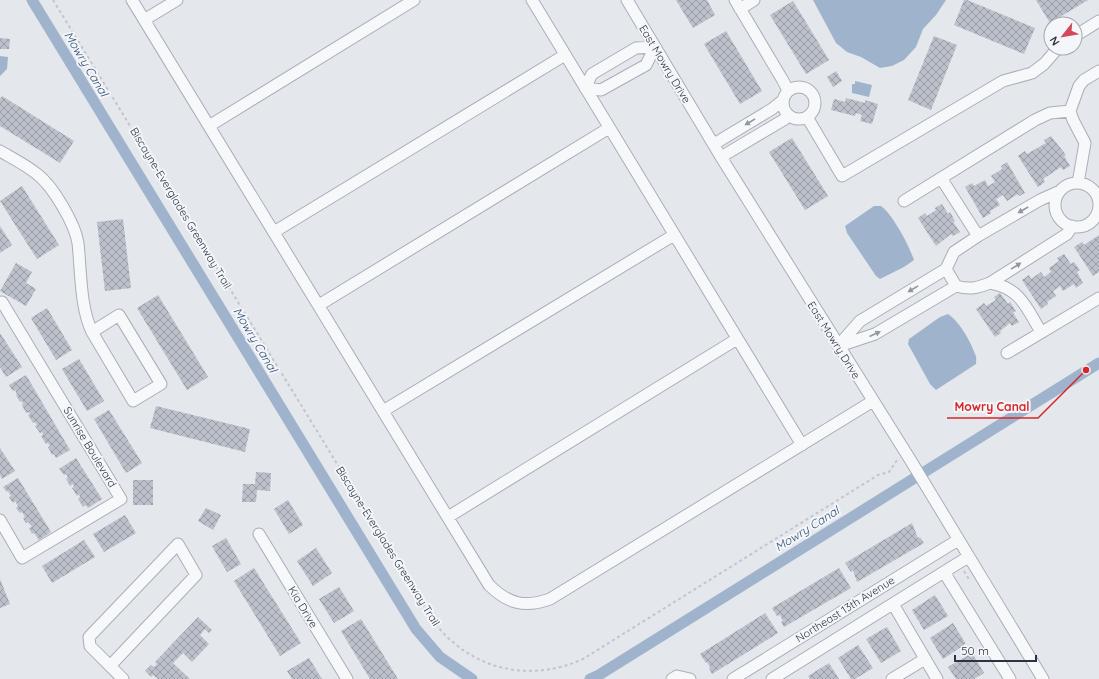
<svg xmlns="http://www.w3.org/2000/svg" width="1099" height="679" viewBox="0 0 1099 679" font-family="Quicksand,sans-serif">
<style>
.water{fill:#9fb4cc}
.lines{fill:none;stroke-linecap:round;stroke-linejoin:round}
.canal{stroke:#9fb4cc;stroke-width:11}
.building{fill:url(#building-cross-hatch)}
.minor-casing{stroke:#a9aeb7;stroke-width:13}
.path{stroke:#c2c5cb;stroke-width:2;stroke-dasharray:3 3;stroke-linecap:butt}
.minor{stroke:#f7f8fa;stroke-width:11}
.oneway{fill:#9196a0}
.labels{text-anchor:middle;stroke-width:4;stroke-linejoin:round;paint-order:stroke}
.street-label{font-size:11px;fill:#2b3445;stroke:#f4f6f9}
.water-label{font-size:12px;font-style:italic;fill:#34527a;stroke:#f4f6f9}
.leader{fill:none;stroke:#d62828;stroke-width:1.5}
.callout-dot{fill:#d62828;stroke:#f4f6f9;stroke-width:1.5}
.callout-label{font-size:12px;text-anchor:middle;font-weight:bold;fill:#d62828;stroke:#f4f6f9;stroke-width:4;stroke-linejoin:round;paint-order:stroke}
</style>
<defs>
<pattern id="building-cross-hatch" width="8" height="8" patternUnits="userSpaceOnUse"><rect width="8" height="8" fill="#bbc0ca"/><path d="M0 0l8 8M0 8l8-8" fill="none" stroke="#989da6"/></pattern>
</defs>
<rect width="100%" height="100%" fill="#e4e7ec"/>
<!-- water -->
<path class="water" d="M813,0h133l-10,15 -13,14 -7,18 -12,13 -12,6 -12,2 -19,-11 -14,-5 -11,-9z
M0,56l8,1 -1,12 -7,7z
M855,81l17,4 -3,12 -17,-4v-9h3z
M874,206h7c12,9 28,39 33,54l-10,7 -24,12 -4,-3 -29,-43 -2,-7z
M948,314c11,7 23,28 27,40 2,3 1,7 1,10l-40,26 -6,-6 -22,-40 1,-5 31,-22z"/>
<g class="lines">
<!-- canal -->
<path class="canal" d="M32,0l384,629 24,28 32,22
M590,679l9,-4 500,-312"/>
</g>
<!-- building -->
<path class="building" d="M676,0h31l8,15 -22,13z
M964,0h3l68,28 -11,26 -70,-29z
M1036,0h52l-38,23z
M793,1l36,59 -23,14 -36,-59z
M726,31l36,60 -22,13 -36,-60z
M934,36l23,9 -26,65 -23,-10z
M0,38l10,1 -1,10h-9z
M836,71l6,10 -9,6 -6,-10z
M2,96l72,45 -14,22 -60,-37v-27z
M846,98l19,5v-3l13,4 -6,20 -12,-3 2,-6 -6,-2 -1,3 -24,-6 3,-11 11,3z
M1051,136l15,19 -2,1 6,10 -7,4 -2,-3 -18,12 2,3 -7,5 -20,-31 7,-5 2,3 19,-11 -2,-3z
M792,138l36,58 -23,14 -36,-58z
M1007,162l18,31 -6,3 -1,-2 -11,7 -4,-6 -7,4 4,6 -10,6 1,2 -8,5 -18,-31 7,-4 2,3 11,-6 3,6 7,-4 -4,-6 11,-7 -1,-3z
M22,186l37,59 -22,14 -37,-58z
M942,204l6,10 2,-2 5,9 -2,1 7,10 -7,4 -2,-2 -15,12 -18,-28 7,-5 2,3 9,-6 -1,-2z
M123,219l8,69 -26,3 -8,-69z
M0,226l12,19 -12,8z
M1099,235v37l-6,4 -19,-29 8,-5 2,3z
M1064,254l7,10 3,-2 6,8 -3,2 6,11 -7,5 -2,-4 -11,7 -3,-5 -7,5 3,5 -9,6 1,2 -7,5 -19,-29 7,-5 2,4 10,-7 3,5 7,-5 -2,-4 10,-7 -2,-3z
M16,263l16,9 -6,11 10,6 -10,17 -26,-15z
M1000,293l8,11 2,-2 6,9 -3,2 6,9 -7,4 -2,-3 -10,8 1,2 -6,4 -19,-28 8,-6 2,3 10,-6 -2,-3z
M158,295l50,82 -21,13 -50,-82z
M47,308l25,42 -16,10 -25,-42z
M0,333l22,34 -16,10 -6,-10z
M79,359l25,42 -17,10 -25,-42z
M26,375l44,75 -14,8 -2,-4 -2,1 -4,-8 2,-1 -2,-3 -2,1 -5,-8 2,-1 -1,-3 -2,1 -5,-7 2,-1 -2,-3 -2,1 -5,-8 2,-1 -1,-2 -3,1 -4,-8 1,-1 -1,-3 -2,1 -4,-7 1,-1 -2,-4 -2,1 -4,-6z
M156,406l94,23 -5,23 -95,-24z
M109,410l33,53 -16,10 -32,-54z
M0,448l15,23 -13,8 -2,-4z
M76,458l26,41 -14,9 -2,-3 -3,2 -5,-8 2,-2 -1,-3 -2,2 -5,-8 2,-1 -1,-3 -3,2 -4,-7 2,-2 -2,-3 -2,1 -5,-6z
M256,472l15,1 -1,18 -13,-1 -1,12h-14l1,-18h12z
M18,478l33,54 -12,8 -5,-7 -2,1 -3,-6 3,-1 -4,-5 -2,1 -3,-5 2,-1 -3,-5 -2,1 -4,-5 2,-2 -3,-5 -2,2 -4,-6 2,-1 -3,-5 -1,1 -4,-5z
M133,480h20v25h-20z
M288,500l15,25 -14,9 -15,-25z
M206,508l15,7 -8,15 -15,-9z
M125,515l11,18 -32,19 -11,-18z
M912,523l6,15 2,-1 4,6 -67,39 -4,-12 -2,2 -6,-9z
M226,538l15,26 -14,8 -15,-26z
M84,540l11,17 -43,26 -10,-17z
M316,548l16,25 -19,13 -16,-25z
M254,568l47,75 -21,13 -46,-75z
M839,568l12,20 -67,39 -3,-5 2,-1 -3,-6 -3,1 -5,-8z
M0,579l10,25 -10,4z
M339,587l15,24 -20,12 -15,-24z
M935,595l13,21 -24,14 -12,-20z
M765,613l13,20 -66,41 -3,-6 1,-1 -3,-5 -1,1 -6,-9z
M198,617l14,13 -3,3 -4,-4 -5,6 9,9 -17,18 -9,-9 -10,10 17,16h-32l-5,-4 -2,2 -6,-6 6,-6 3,2 3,-3 -2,-2z
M361,619l37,60h-28l-29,-48z
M953,623l13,21 -23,15 -13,-21z
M887,627l14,24 -20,12 -15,-24z
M858,645l15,23 -18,11h-4l-13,-21z
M972,653l12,20 -10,6h-18l-8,-12z
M309,658l13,21h-30l-5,-8z
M829,663l10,16h-29l-2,-3z"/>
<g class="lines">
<!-- minor casing -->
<g class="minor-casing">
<path id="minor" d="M132,0l357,585c19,19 36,23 61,14l323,-198
M532,0l270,445
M627,0l94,157 190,304 132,218
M735,0l47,79 6,11
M740,9l14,-9
M144,20l33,-20
M1075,36l24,-15
M655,47l-9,18 -45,25 -16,-2 7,-14 44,-26z
M783 103a16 16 0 1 1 32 0a16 16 0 1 1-32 0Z
M807,117l35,59 161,-95 29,-8 12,-9 14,-16
M209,126l205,-126
M714,144l58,-35 10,-8
M0,151c12,7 26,14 37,23 16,12 38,50 41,69 3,27 2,64 14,89l41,69 28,-17 -42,-69 -27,17
M721,157l64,-38 3,-4
M941,178l37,58
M1078,183l7,-40 -12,-23 -3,-9 9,-25 5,-6 15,-9
M1055 205a22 22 0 1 1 44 0a22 22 0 1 1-44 0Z
M904,201l131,-81 15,-7 20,-2
M274,232l291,-177
M946,269l10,17c14,4 21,2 34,-3l77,-49 5,-8
M990,283c31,5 37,26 51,49
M0,303l2,-1 119,197 -99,59 -22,-38
M319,305l290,-177
M838,346l22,-25 86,-52 8,-17 24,-16 62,-36 18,-8
M839,346l36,-12 81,-48
M1007,353l92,-55
M383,411l291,-176
M448,517l289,-178
M259,534l88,145
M944,572l66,107
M893,604l44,75
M110,666l86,-91 -18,-31 -89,93 1,9 33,33
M672,679l5,-3 13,3
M733,679l225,-139
M772,679l196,-122
M892,679l33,-20"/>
</g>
<!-- path -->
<path class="path" d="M53,0l373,609c8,12 15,24 27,33 36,32 87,37 130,17l295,-184 11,-3 8,-12
M964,571l6,10"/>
<!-- minor -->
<use href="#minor" class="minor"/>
</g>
<!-- one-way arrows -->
<defs><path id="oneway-solid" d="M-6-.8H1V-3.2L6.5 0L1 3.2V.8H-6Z"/></defs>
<g class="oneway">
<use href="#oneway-solid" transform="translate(750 122) rotate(149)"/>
<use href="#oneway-solid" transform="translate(1023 210) rotate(150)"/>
<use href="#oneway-solid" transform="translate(1016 266) rotate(-32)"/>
<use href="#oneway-solid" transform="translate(913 289) rotate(149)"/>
<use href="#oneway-solid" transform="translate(875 334) rotate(-24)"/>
</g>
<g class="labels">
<!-- street labels -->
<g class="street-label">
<text transform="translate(665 64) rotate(59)" y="4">East Mowry Drive</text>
<text transform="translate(181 208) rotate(59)" y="4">Biscayne-Everglades Greenway Trail</text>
<text transform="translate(834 340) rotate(58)" y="4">East Mowry Drive</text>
<text transform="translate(90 447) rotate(59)" y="4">Sunrise Boulevard</text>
<text transform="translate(388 546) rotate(58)" y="4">Biscayne-Everglades Greenway Trail</text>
<text transform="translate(303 607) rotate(59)" y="4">Kia Drive</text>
<text transform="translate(845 609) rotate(-32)" y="4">Northeast 13th Avenue</text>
</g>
<!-- water labels -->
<g class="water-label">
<text transform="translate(86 64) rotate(59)" y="4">Mowry Canal</text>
<text transform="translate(255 340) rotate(59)" y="4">Mowry Canal</text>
<text transform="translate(807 529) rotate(-32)" y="4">Mowry Canal</text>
</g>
</g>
<!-- callouts -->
<path class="leader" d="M1086 370L1038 418H947"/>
<circle class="callout-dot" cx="1086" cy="370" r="4"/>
<g class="callout-label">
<text x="992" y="411">Mowry Canal</text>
</g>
<!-- north arrow -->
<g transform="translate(1063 36) rotate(239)"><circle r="19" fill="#f4f6f9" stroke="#a4a8b1"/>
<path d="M0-3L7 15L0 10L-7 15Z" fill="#d1495b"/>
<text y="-6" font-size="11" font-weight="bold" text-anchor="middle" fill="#2b3445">N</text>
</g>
<!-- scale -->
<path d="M955 655v6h81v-6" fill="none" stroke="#2b3445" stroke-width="2"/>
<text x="961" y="655" font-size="12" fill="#2b3445" stroke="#f4f6f9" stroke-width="3" paint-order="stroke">50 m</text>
</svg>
